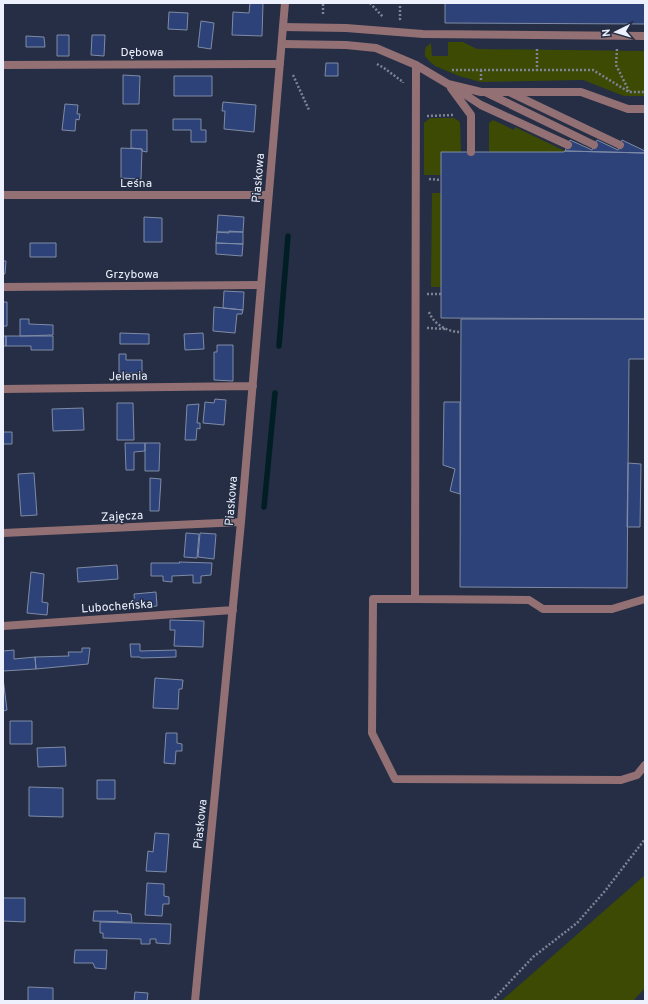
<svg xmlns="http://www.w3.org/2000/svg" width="648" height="1004" viewBox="0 0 648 1004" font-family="Overpass,sans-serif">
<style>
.green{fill:#3d4a04}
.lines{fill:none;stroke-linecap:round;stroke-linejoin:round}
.stream{stroke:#001e23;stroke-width:5.5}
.building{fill:#2e427a;stroke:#7f8ba5}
.path{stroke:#7d8495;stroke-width:2.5;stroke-dasharray:2 2;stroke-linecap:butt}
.lane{stroke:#927073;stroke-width:8}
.street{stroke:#927073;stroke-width:8}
.labels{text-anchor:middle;stroke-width:3;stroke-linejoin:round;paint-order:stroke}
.street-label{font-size:12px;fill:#ecf1fd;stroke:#252e44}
</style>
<rect width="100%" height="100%" fill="#252e44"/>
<!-- green -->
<path class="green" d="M448,42h15l14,7 168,2v45h-21l-41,-16 -102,2 -22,-6 -24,-10 -6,-5 -4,-5v-5l1,-4 5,-4 1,13h16z
M430,118h24l6,4 1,30h-20v23h-17v-52z
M493,120l21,10 1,-3 50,24 -1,1h-75v-29z
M432,193h9v94h-10z
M645,875v113l-12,13h-132z"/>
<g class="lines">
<!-- stream -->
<path class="stream" d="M279,346l9,-110
M264,507l11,-114"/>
</g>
<!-- building -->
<path class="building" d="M250,3h13l-1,33 -30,-1 1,-23 16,1z
M445,3h200v21l-200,-1z
M169,12l19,1 -1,17 -19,-1z
M201,21l13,2 -3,26 -13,-2z
M57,35h12v21h-12z
M92,35h13l-1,21 -13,-1z
M26,36l18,1 1,10h-19z
M326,63h12v13h-13z
M123,75l17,1 -1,28h-16z
M174,76h38v20h-38z
M223,102l33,3 -2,27 -30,-3 1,-18h-3z
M65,104l13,1 -1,9h3l-1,6 -3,-1 -1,12 -13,-1z
M173,119h28v11h5v12h-15v-12h-18z
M131,130h16v22l-5,-1v-2l-11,-1z
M570,140l22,10 5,-10 21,10 4,-10 23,11v2l-80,-2z
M121,148l21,1 -1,30 -20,-1z
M565,151l80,2v166l-204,-1v-166h123z
M218,215l26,2 -1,15h-26z
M144,217l18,1v24h-18z
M229,231l14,1v12l-27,-1 1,-11 12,1z
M30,243h26v14h-26z
M216,243l27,1 -1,12 -26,-2z
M3,261h3l-1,13h-2z
M224,291l20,1 -1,18 -20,-2z
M3,302h4v24h-4z
M214,307l29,3 -1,4h-5l-2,19 -22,-2z
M20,319h9v5l24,1v10l-33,1z
M461,319h184v40h-16l-2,229 -167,-1z
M120,333l29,1v10h-29z
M203,333l1,16 -19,1 -1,-16z
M3,336h3v10h-3z
M6,336h47v14h-22v-4h-25z
M217,345h16v36l-19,-1v-28h3z
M119,354h7v6h16v13h-23z
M215,399l11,1 -2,25 -21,-2 2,-21 9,1z
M444,402h16v92l-10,-3 5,-22 -12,-4z
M117,403h16l1,37h-17z
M199,404l-2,19h3v6l-3,-1 -1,12h-11l2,-35z
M83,408l1,22 -31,1 -1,-22z
M3,432h9v12h-9z
M125,443h20v8l-11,1v18h-8z
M145,443h15l-1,28h-14z
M628,463l13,1 -1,63h-13z
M33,473h1l3,42 -16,1 -3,-42z
M150,478l11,1 -2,32h-9z
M186,533l13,1 -2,24 -13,-1z
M200,533l16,1 -2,25 -16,-2z
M179,562l33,1 -1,12 -10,1v7h-8v-8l-21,1v6l-9,-1v-5h-12v-13h29z
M117,565l1,14 -40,3 -1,-14z
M31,572l13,2 -2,28 6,1 -1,12 -20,-2z
M156,592l1,14 -22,2 -1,-14z
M170,620l34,1 -1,26 -29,-1 1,-16h-5z
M130,644h10v7l36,-1v7l-35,1 -1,-1h-9z
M82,648h8l-2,16 -52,5 -1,-12 34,-1 -1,-4h14z
M14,650v9l21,-2 1,12 -33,2v-20z
M3,678l4,32 -4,1z
M155,678l28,2 -1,9h-3l-1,20 -25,-1z
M10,721h22v23h-22z
M166,733h11v10l5,1v7h-6l-1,13 -11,-1z
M65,747l1,19 -28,1 -1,-19z
M97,780h18v19h-18z
M29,787l34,1v29l-34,-1z
M155,833l14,1 -3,38 -20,-1 2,-20 5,1z
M147,883l17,1v12l5,1v7h-6l-1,12 -17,-1z
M3,898h22v24l-22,-1z
M94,911h24l-1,2 14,1 1,8 -39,-1z
M100,922l71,2 -1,20 -14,-1v-4h-6v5h-9v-5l-38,-1v-5h-3z
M75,950h32l-1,19 -11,-1 -2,-5h-19z
M28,987l25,1v13h-25z
M135,992l13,1 -1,8h-13z"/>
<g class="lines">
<!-- path -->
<path class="path" d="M370,3l13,14
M323,14v-11
M399,19h1v-16
M617,49l-1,16 13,26
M377,64l7,4 19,14v1
M452,70h141l36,22h16
M481,70v10
M537,71v-24
M293,75l16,35
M427,116l27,-1
M429,179l12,1
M427,294h14
M429,312c5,13 19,20 32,20
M427,328l19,1
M492,1001l41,-44 44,-34 28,-32 40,-52"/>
<!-- lane -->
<path class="lane" d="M283,27l63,1 77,6 222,2
M282,44l64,1 30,3 40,17 32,19 33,8h100l47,17h17
M416,65l-1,534 114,1 14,9h69l33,-10
M451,88l20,27v37
M455,88l26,17 87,40
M487,93l107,52
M511,93l109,52
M415,599h-42l-1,134 23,46 226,1 16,-5 8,-10"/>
<!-- street -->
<path class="street" d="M3,65l277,-1
M3,195h265
M3,287l258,-2
M3,389l250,-3
M3,533l238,-11
M3,626l230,-16
M195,1001l46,-479 44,-519"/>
</g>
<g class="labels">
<!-- street labels -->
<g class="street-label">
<text x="142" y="56">Dębowa</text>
<text transform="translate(258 178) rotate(-85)" y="4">Piaskowa</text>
<text x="136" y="187">Leśna</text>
<text x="132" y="278">Grzybowa</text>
<text transform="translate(128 376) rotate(-1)" y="4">Jelenia</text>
<text transform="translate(231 501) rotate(-85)" y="4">Piaskowa</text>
<text transform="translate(122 516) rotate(-3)" y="4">Zajęcza</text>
<text transform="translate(117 606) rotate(-4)" y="4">Lubocheńska</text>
<text transform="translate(200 824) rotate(-84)" y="4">Piaskowa</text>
</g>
</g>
<!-- border -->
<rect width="648" height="1004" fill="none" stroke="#ecf1fd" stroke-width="8"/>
<!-- north arrow -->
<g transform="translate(616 32) rotate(265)" stroke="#252e44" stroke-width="3" paint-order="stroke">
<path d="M0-3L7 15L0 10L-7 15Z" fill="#ecf1fd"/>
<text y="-6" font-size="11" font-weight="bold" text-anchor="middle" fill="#ecf1fd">N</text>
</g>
</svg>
